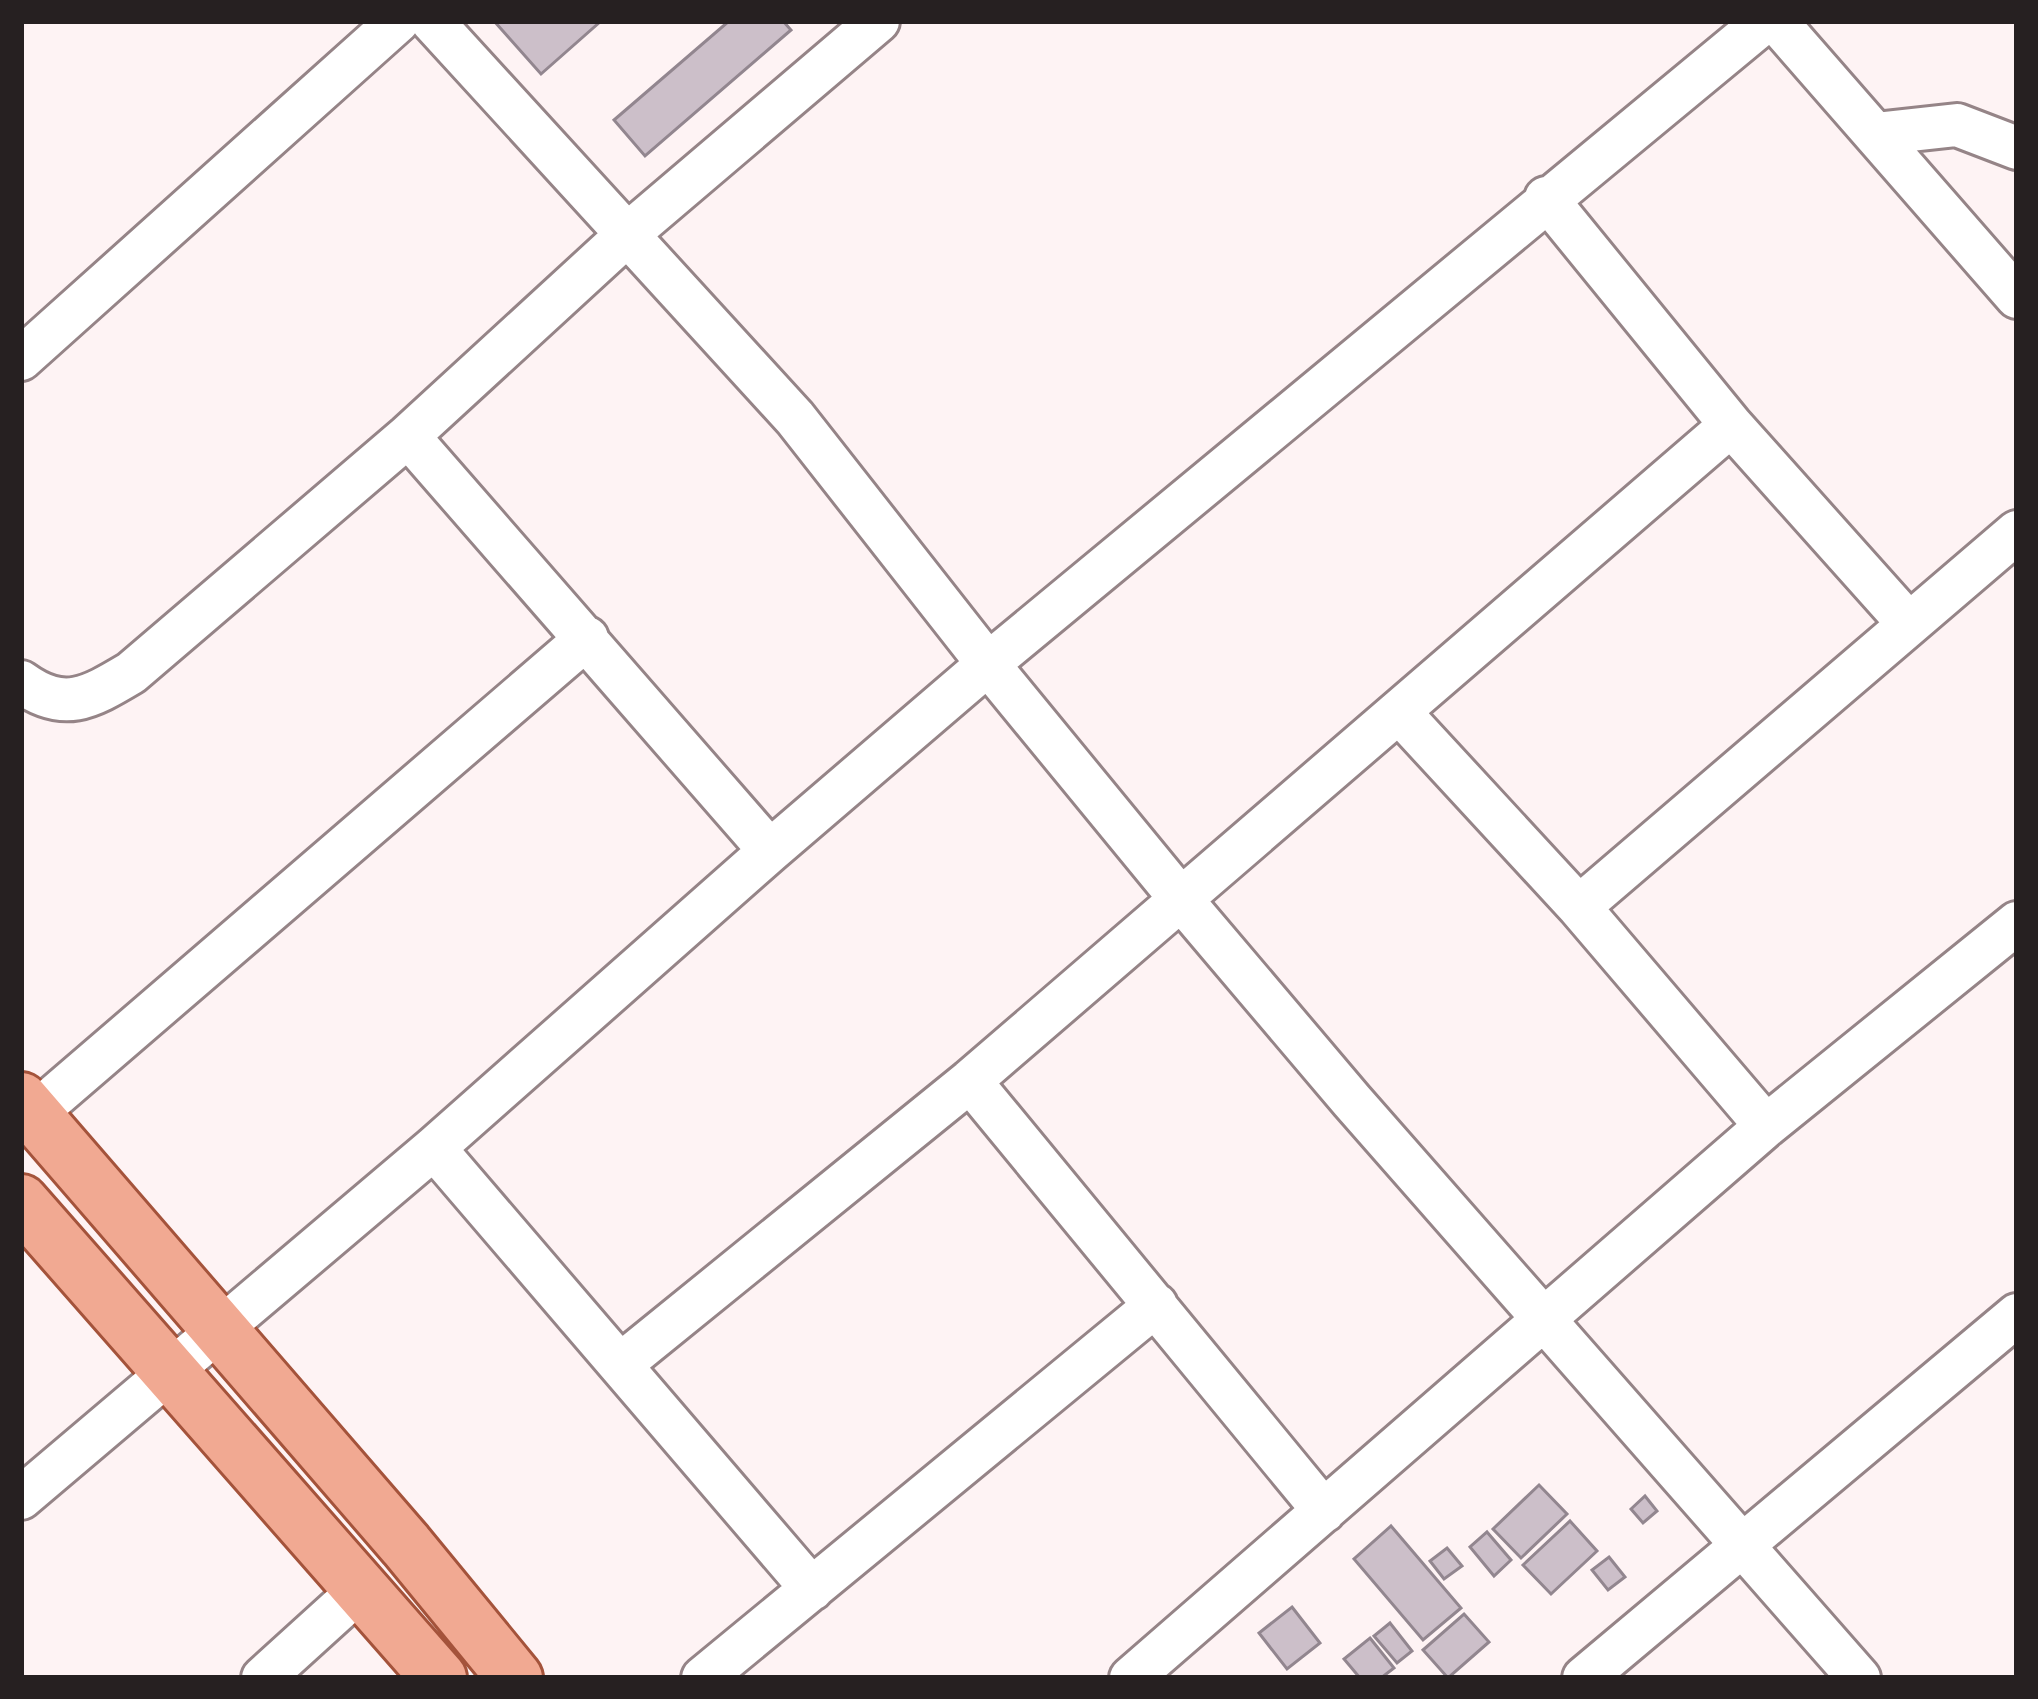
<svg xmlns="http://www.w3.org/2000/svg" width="2038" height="1699" viewBox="0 0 2038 1699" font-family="Lato,sans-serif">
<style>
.building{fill:#ccbfc9;stroke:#92868f;stroke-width:3}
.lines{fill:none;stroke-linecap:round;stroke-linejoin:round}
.minor-casing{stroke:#958487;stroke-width:48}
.major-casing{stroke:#a4533b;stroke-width:60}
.minor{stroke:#fff;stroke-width:42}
.major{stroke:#f1a992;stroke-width:54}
</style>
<rect width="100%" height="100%" fill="#fef3f4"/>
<!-- building -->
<path class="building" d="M494,21h107l-60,53z
M729,21h54l8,9 -146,126 -31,-36z
M1539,1485l28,29 -46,44 -28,-29z
M1645,1496l12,15 -14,12 -12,-14z
M1570,1521l27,30 -46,43 -28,-29z
M1391,1526l70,82 -38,32 -69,-81z
M1487,1532l24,28 -17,16 -24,-29z
M1447,1548l15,18 -18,13 -14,-18z
M1609,1557l16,20 -17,13 -16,-20z
M1292,1607l28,36 -33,26 -28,-36z
M1464,1614l25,28 -41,36 -25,-28z
M1390,1623l22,28 -15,12 -23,-27z
M1370,1638l24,30 -13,10h-21l-16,-19z"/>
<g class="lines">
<!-- minor casing -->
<g class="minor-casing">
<path id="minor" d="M432,21l363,397 193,246 192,234 172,203 507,577
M1776,21l241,276
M1875,134l82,-9 60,23
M1546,198l185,227 177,198
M21,359l377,-338
M408,436l362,415
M21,682c43,31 68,16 110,-9l277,-237 221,-203 249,-212
M1400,713l179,194 187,219
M1579,907l438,-375
M970,1081l354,430
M33,1115l554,-477
M434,1148l378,441
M620,1365l350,-284 761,-656
M21,1498l413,-350 336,-297 218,-187 777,-643
M263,1678l98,-89
M703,1678l453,-373
M1131,1678l635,-552 251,-203
M1584,1678l433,-363"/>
</g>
<!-- major casing -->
<g class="major-casing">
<path id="major" d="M21,1100l385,445 109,133
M21,1202l418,476"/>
</g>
<!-- minor -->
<use href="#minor" class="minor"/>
<!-- major -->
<use href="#major" class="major"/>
</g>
<!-- border -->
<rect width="2038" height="1699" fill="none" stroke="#262021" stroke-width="48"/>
</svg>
